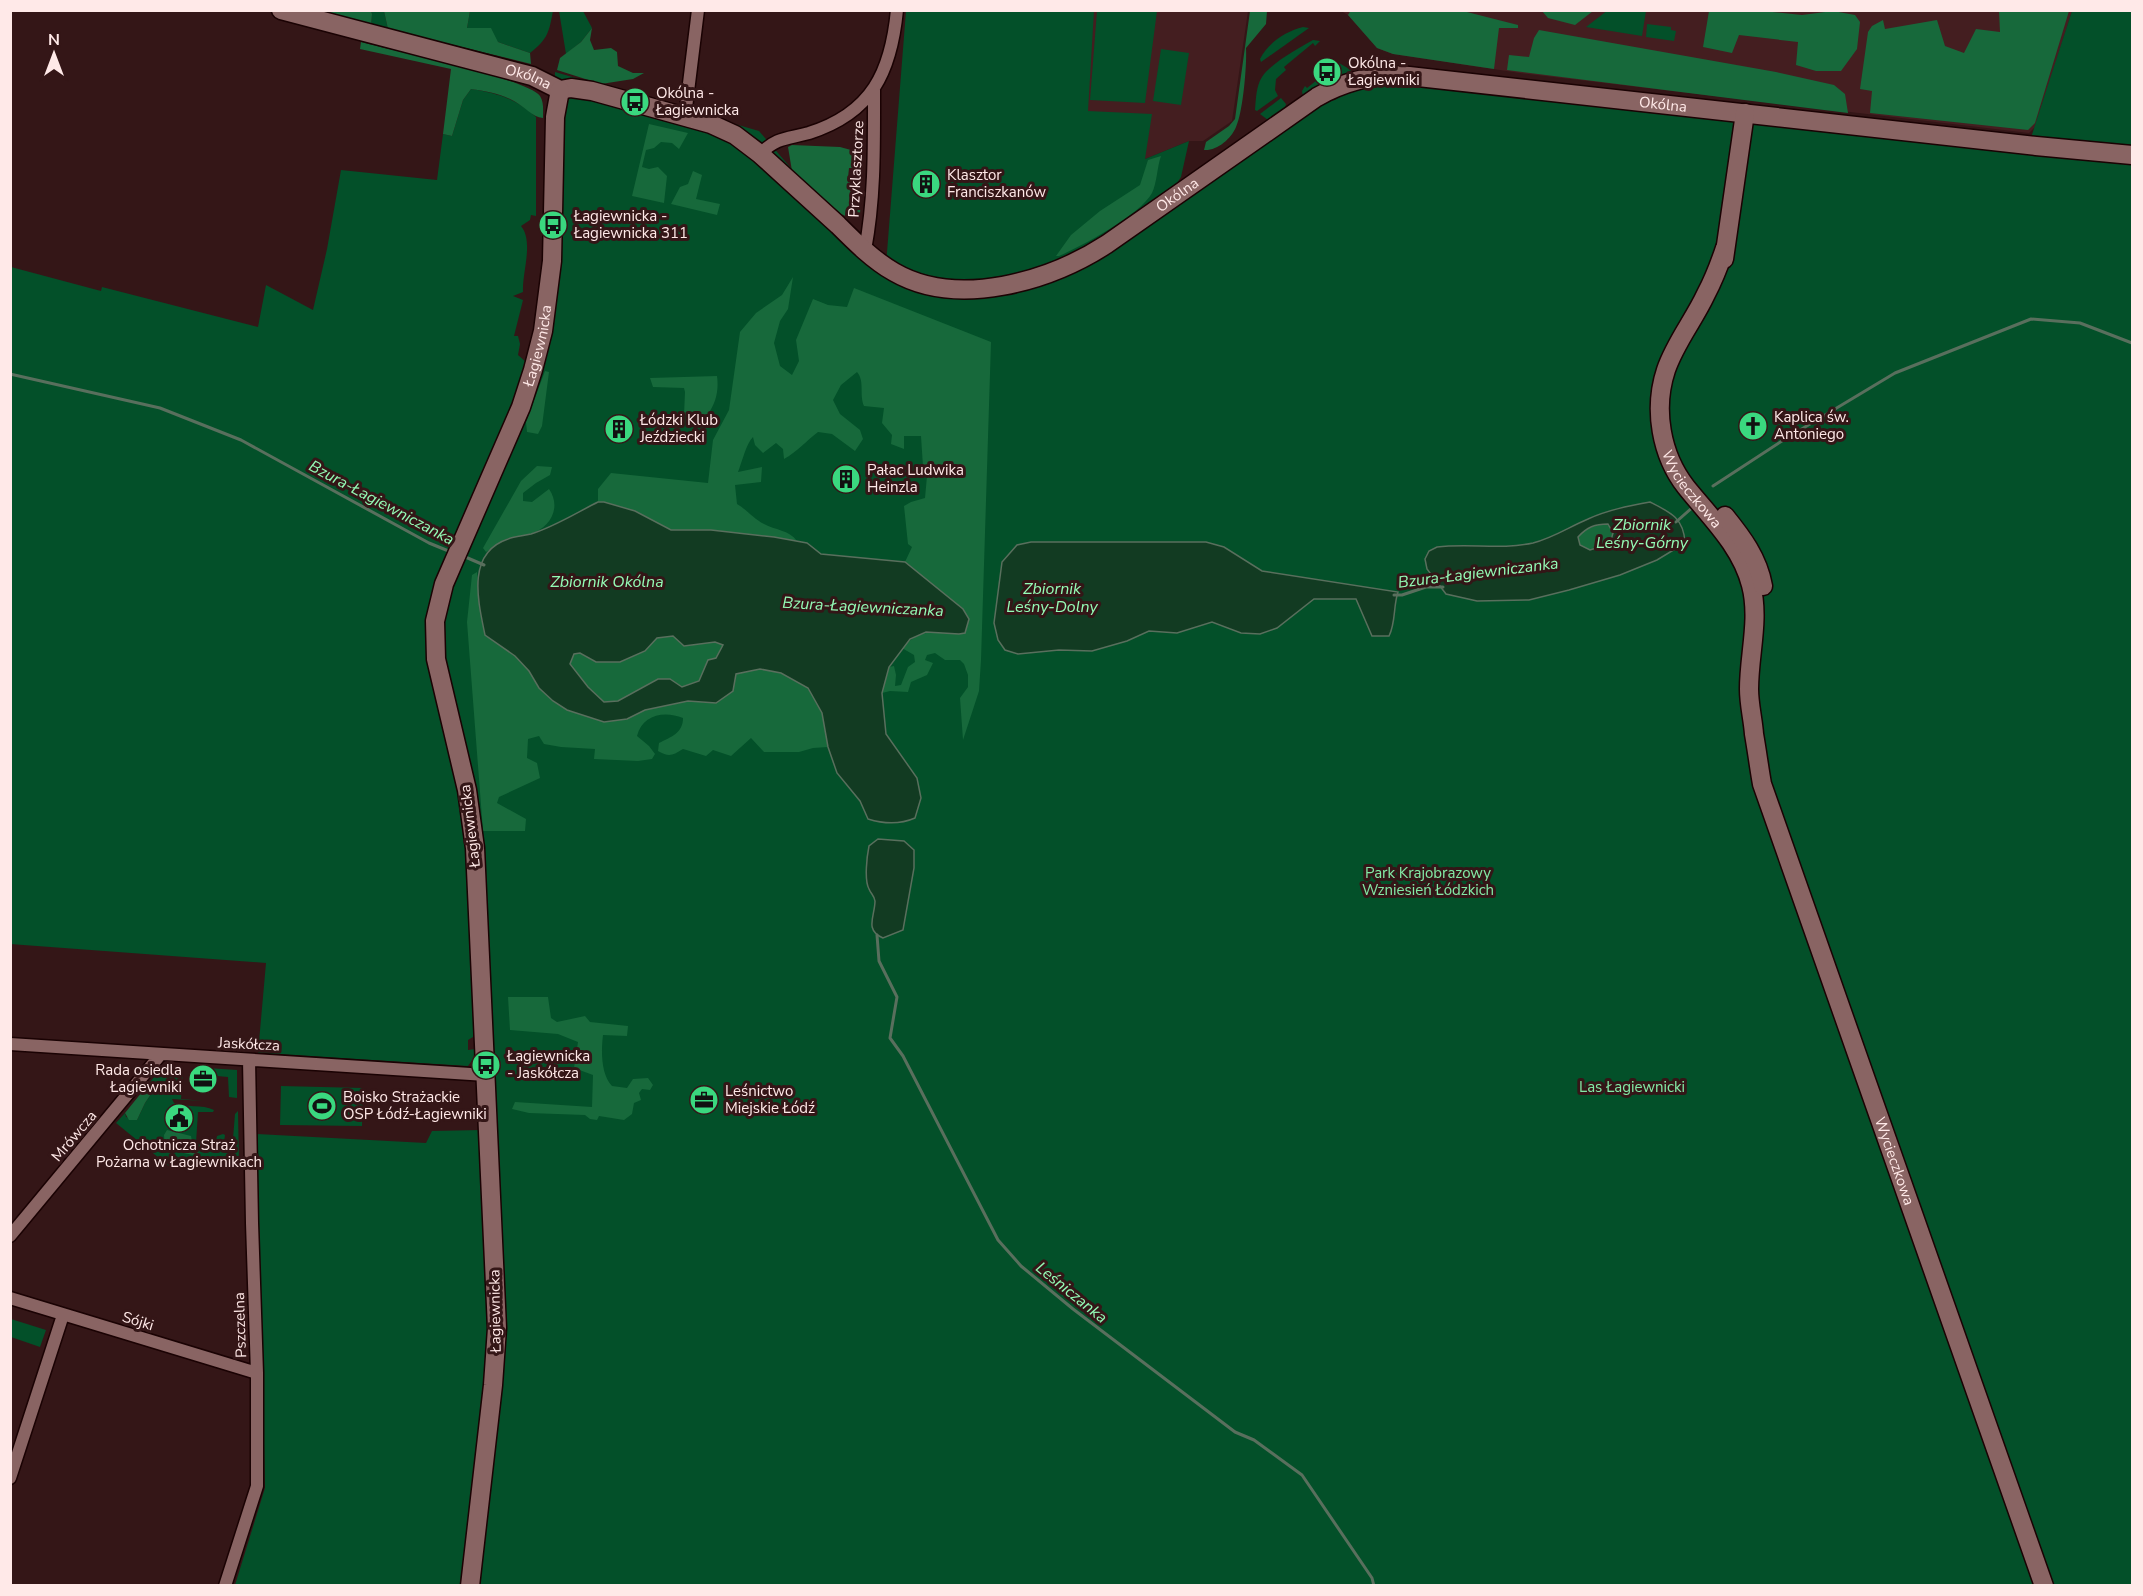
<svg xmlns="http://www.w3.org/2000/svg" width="2143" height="1596" viewBox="0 0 2143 1596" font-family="'Nunito Sans',sans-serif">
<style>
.built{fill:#441e20}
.green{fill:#035029}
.forest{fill:#17693b}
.water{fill:#123b22;stroke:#596f5d;stroke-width:1.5;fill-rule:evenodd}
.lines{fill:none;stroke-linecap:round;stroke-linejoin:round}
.stream{stroke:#596f5d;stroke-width:3}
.street-casing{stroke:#1a0203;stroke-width:15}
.secondary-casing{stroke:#1a0203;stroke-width:21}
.street{stroke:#896463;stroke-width:12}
.secondary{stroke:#896463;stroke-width:18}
.labels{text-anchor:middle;stroke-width:6;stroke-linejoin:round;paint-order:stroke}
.poi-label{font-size:15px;fill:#ffe9e8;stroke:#341617;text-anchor:start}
.street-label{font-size:15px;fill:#ffe9e8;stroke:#341617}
.park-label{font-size:15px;fill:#83eaa6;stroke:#341617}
.water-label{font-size:16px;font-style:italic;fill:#94fcb6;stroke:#341617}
</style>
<rect width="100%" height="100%" fill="#341617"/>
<!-- built -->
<path class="built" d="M910,11h338l-16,110 -29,20h-14l-44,18 -58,-48z
M1341,11h731l-36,115 -7,7 -509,-60 -127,-19 -16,-6 -29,-33z"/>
<!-- green -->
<path class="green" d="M1608,10l38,1 -4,25 -56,-9z
M371,11h13l4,18 -17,-3 1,-12z
M470,11h83c-4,21 -5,28 -23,42l-32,-11 -31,-14z
M559,11h24l9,17 -11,14 -15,12z
M906,11h188l-6,100 64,3 -7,45 44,-18 -8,36 -4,6 -85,60 -13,6 -1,19 33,-16 213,-150 11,-2 28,-20 27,1 637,69 45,-139h60v1574h-1897l30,-97 -8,-354 169,9 6,-12 49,-1 -5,-99h-3v6l-5,3v10l7,-1 -2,10 -5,7 -210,-13 8,-90 -256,-19 1,-677 90,24 1,-4 156,40 8,-42 47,25 14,-61 14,-79 96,10 6,-46 9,2 11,-36 8,-11c26,4 46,10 65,28v99l-5,-1 -1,5 -9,6c13,16 1,46 2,66l-10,4 10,4 -9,36h4l2,8 -2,11 8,7 26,-40 3,-250 204,59 113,131 14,3z
M1097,11h60l-12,92 -55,-3z
M1647,24l24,3v3l5,1 -2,10 -28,-4z
M1303,27l6,1 -48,34 -1,-3c8,-16 26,-28 43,-32z
M1313,40l7,1 -5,5 -2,-3 -29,24 2,3 -10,9 -1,11 3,6 -21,15 -2,-1c1,-11 1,-24 7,-33 9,-14 37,-29 51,-37z
M1161,49l28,4 -8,52 -28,-4z
M1339,63l12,7 -1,6 -47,21 -1,-6 3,-5 2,2 15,-12 2,3 6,-5 -2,-3 7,-4 -1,-2z
M1281,98l5,6 -2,7 -16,9 -8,-6z
M207,1068l30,2v28l-8,-1 -1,-20 -22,-2z
M158,1072l25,2 -2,25 23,2 -32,-2 2,4c12,5 28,1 40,7l-1,2h-15l-2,31 11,2v6l7,1 3,-16 6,-2 2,1 -2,15 9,1 3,-37 3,-3 1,54 -69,2 -54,-44 9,-10 1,4 11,3 8,-17 8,-12 -4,-5 -3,1z
M281,1086l82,2 -1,38 -82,-1z
M11,1319l35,11 -6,17 -29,-10z"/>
<!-- forest -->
<path class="forest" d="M1351,10h70l8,2 1,-1h33l55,14v3h-19l-5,41 -101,-15 -16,-6 -29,-33z
M316,11h55l1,3 -1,12z
M384,11h86l-3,17h24l7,14 32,11 1,11 -143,-35z
M1250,11h17l-1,13 -20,24c1,17 -3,64 -10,79 -5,12 -19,24 -32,23l2,-8 23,-16 6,-7z
M1542,11v-1l51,1 -18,14 -27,-7z
M1762,11l40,4 31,-4 22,4 5,7 -3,27 -16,22h-25l-20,-6 2,-23 -59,-7 -7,18 -29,-6 6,-36z
M1999,11h70l-34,112 -7,7 -158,-17 2,-22 -12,-2 8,-57 4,-6 11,-6 2,9 52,-9 8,26 19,7 12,-24 24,3z
M592,28l-2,12 4,10 17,-2 6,4 1,14 15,7h11l-11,6 -32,5 -44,-14 3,-12 21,-16z
M1539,30l237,42 58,13 11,9 3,19 -341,-43 2,-15 20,2 5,-19z
M361,42c29,8 165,36 179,54 4,6 3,15 3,22 -11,-1 -19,-12 -29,-17 -13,-7 -28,-10 -43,-12l-8,11 -11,36 -9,-2 8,-65 -91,-20z
M649,124l39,9 -9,16 -7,-6 -11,-1 -7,6 -8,2 -4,17 7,2 9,-2 9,9 -3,27 -32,-7z
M792,145l48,2 11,3 11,1 2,3 -1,14h-14l-1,10 14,3 -2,33 -10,4 -9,-4 -49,-43 -4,-24z
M1161,156c-4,11 -4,27 -9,37 -12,22 -70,53 -93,63h-3l15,-21 29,-24 40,-26 8,-25z
M693,171l9,4 -6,24 24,5 -3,11 -46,-11 9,-17 8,-3z
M793,277l-5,32 -8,12 -6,22 6,23 12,9 7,-14 -3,-21 17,-41 15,6 19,2 7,-19 137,54 -10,318 -2,31 -16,49 -3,-42 8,-11v-12l-4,-11 -4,-4h-15l-10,-7 -8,2 -2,5 8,3 -6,12 -16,7 -3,10 -18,-1 -8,2 7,-26 5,-1 2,9 -1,11 6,-1 7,-18 7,-5 -1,-7 -12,-7c16,-18 34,-18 57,-14l4,-25 -58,-47 7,-15 -4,-3 -4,-38 7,-4 14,-4 2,-22 -4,-9 -2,-31h-17v13l-13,-5 1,-9 -10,-12 2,-15 -20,-2c-5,-12 1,-25 -7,-34l-16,13 -8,15 7,14 20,16 3,9 -8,12 -23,-17 -14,-2c-12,9 -21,20 -34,27l-1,-10 -7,-6 -13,10 -8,-8 -2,-8c-7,7 -11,25 -15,35l24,-5 -1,15 -26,3 2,19c10,6 17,15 27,20 11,6 25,6 33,17l-86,-11h-40l-36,-19 -37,-9v-13l13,-16 97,10 5,-43 16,-30 11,-78 16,-19 26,-18z
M545,371l4,1 -7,54 -4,8 -11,-2 -1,-10z
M717,376c2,14 -1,28 -10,39h-23l1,-23 -1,-4 -31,-1 -3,-9z
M537,466l15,1 -2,8 -14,8 -13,10v8l9,1 17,-13c13,19 1,39 -19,45 -7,3 -16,2 -24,5 -7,3 -14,9 -20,13l-3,-4 38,-67z
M1608,524l5,9 -3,11 -20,6 -10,-5 -2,-8c9,-10 17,-12 30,-13z
M477,572l3,38 5,25 30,21 14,15 10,17 14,13 74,18 18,-9 43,-9 28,2 20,-29 24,-5 21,4 27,15 14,25 6,34 -15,1 -14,4h-35l-13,-14 -20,18 -18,-6 -7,6 -23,-7c-11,7 -14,8 -25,2l1,-8c12,-6 24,-10 24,-25 -19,-8 -41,-3 -46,18l12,10 6,8 -3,5 -14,2 -44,-2 1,-10 -34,-2 -17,-3 -5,-8 -11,3 -1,19 10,5 3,15 -41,19 -2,6 29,16 -1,12h-42l-16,-209 5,-47z
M673,636l11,10 31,-4 8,3 -7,13 -8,2 -9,21 -17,6 -12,-8h-12l-40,22 -14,1 -16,-15 -18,-23 4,-10 6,-1 16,9 49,-11 12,-13z
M508,997h40l3,21 6,4 28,-6 5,6 38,4 -1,10 -24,-1c-2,17 -2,39 9,51l15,2 6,-9 15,-1 5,7 -3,5 -8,-1 -3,4 2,7 -7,3 -2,11 -8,6 -25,-4 -2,4 -7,-1 -5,-4 -56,-2 -17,-4 3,-7 77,5 1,-32 -19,-7 4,-26 -20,-8 -48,-4z
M149,1086l4,5 -8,12 -8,17h-8l-4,-7 21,-26z
M167,1130l24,6 2,11 6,6 -6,2 -28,-6 -1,-14z"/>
<!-- water -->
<path class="water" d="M598,502h6l31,9 36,19h40l63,7 33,6 14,11 84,8 58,47 6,10 -4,14 -6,1 -33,-2 -16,7 -21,28 -7,26 4,41 31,44 4,20 -6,20c-16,7 -31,6 -47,1l-8,-18 -23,-28 -9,-26 -6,-34 -14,-25 -27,-15 -21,-4 -24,5 -3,17 -17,12 -28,-2 -43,9 -18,9 -23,3 -37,-12 -14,-9 -14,-13 -10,-17 -14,-15 -30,-21c-7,-34 -19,-82 23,-96 7,-3 15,-3 23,-5 23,-7 45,-21 67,-32zM673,636l11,10 31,-4 8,3 -7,13 -8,2 -9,21 -17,6 -12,-8h-12l-40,22 -14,1 -16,-15 -18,-23 4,-10 6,-1 16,9h24l25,-11 12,-13z
M1650,502c20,10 34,16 35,41l-28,17 -37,15 -51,15 -40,10 -52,1 -31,-7 -19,-25 -2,-10 4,-8 8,-4c32,-4 64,3 96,-4 20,-5 36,-16 55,-24 20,-9 40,-13 62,-17zM1608,524l5,9 -3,11 -20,6 -10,-5 -2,-8c9,-10 17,-13 30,-13z
M1031,542h175l18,5 38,24 136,21c-5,15 -2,30 -9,44h-17l-16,-37h-42l-37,29 -17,6 -19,-1 -29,-11 -35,11 -28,-2 -22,10 -35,10 -33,-1 -41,4 -13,-4 -7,-10 -4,-17 8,-61 15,-17z
M878,839l26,2 10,9v18l-11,62 -20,8c-19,-8 -8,-22 -8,-37 -1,-6 -4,-7 -6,-12 -5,-9 -2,-33 0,-43z"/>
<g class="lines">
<!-- stream -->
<path class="stream" d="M10,374l150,34 81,32 188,103 22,9
M1713,486l72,-47 110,-66 136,-54 49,4 52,20
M1676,522l17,-15
M463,556l21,9
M1394,595h8l24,-8h17
M877,935l2,26 18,36 -7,41 13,18 95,184 23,26 52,43 162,123 19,8 48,35 70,103 2,8"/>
<!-- street casing -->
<g class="street-casing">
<path id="street" d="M685,116l13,-106
M760,154c17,-17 27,-15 49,-21 63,-20 82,-61 88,-123
M865,250c10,-52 9,-107 9,-160
M10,1044l476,31
M10,1236l151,-182
M10,1298l247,75
M10,1478l53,-163
M225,1586l32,-100v-113l-5,-150 -3,-163"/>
</g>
<!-- secondary casing -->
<g class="secondary-casing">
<g id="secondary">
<path id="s1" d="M281,10l251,66 28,14 11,-2 21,3 119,33 24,11 25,19c26,24 52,47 78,71 17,17 35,35 56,47 64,37 156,9 213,-28l210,-147c29,-16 60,-24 92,-21l627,70 96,9"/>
<path id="s2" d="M1725,248c-5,15 -11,31 -19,46 -12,26 -31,49 -40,76 -13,39 -5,85 20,117 24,30 55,59 65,98 9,34 -2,69 -2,104 0,16 4,30 5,45 3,17 5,33 8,50l282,802"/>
<path d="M1724,259l21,-146"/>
<path d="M1725,516c17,21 33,42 38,70"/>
<path id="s3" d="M470,1586l23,-201 4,-57 -22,-480 -8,-58 -31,-131 -1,-38 9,-37 77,-177 12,-37 10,-39 9,-70 3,-144 5,-27"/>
</g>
</g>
<!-- street -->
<use href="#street" class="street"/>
<!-- secondary -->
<use href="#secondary" class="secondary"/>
</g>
<!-- icons -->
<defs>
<g id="bus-disc" transform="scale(1.5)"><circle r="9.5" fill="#3ad87f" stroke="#341617"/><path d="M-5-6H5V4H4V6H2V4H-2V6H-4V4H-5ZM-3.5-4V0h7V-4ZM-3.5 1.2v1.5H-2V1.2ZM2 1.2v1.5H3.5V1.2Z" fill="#111"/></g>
<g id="building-disc" transform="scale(1.5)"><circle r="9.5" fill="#3ad87f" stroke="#341617"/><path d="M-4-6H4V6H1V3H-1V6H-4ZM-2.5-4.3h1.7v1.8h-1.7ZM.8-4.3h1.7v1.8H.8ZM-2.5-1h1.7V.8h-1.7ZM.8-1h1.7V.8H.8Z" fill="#111"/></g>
<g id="church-disc" transform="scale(1.5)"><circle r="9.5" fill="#3ad87f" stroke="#341617"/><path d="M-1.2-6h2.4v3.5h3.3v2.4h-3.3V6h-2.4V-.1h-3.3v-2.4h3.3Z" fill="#111"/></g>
<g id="office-disc" transform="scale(1.5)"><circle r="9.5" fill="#3ad87f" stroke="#341617"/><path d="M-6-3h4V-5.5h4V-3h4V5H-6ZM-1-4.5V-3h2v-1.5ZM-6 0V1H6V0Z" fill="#111"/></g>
<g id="stadium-disc" transform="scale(1.5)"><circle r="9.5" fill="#3ad87f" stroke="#341617"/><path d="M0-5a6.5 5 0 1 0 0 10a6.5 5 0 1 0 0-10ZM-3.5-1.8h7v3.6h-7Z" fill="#111"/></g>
<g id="civic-disc" transform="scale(1.5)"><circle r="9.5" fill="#3ad87f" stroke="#341617"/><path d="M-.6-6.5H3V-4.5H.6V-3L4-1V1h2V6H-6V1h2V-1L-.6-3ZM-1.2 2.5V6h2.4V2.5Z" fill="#111"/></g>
</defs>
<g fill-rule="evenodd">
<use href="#bus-disc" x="1327" y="72"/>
<use href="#bus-disc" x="635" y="102"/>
<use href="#building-disc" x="926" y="184"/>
<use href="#bus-disc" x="553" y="225"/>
<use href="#church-disc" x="1753" y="426"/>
<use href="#building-disc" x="619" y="429"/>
<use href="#building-disc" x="846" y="479"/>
<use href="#bus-disc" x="486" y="1065"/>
<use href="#office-disc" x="203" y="1079"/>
<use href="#office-disc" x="704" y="1100"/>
<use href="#stadium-disc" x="322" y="1106"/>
<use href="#civic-disc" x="179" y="1118"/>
</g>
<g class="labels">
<!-- poi labels -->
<g class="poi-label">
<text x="1348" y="68">Okólna -<tspan x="1348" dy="17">Łagiewniki</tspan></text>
<text x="656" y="98">Okólna -<tspan x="656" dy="17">Łagiewnicka</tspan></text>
<text x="947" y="180">Klasztor<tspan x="947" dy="17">Franciszkanów</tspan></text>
<text x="574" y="221">Łagiewnicka -<tspan x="574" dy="17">Łagiewnicka 311</tspan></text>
<text x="1774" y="422">Kaplica św.<tspan x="1774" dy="17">Antoniego</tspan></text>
<text x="640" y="425">Łódzki Klub<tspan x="640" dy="17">Jeździecki</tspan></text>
<text x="867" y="475">Pałac Ludwika<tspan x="867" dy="17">Heinzla</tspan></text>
<text x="507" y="1061">Łagiewnicka<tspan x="507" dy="17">- Jaskółcza</tspan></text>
<text x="182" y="1075" text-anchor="end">Rada osiedla<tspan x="182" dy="17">Łagiewniki</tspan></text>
<text x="725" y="1096">Leśnictwo<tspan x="725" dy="17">Miejskie Łódź</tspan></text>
<text x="343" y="1102">Boisko Strażackie<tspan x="343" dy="17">OSP Łódź-Łagiewniki</tspan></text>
<text x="179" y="1150" text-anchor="middle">Ochotnicza Straż<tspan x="179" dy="17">Pożarna w Łagiewnikach</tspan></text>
</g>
<!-- street labels -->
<g class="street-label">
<text dy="5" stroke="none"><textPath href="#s1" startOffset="256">Okólna</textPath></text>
<text dy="5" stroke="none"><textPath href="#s1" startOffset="1516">Okólna</textPath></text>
<text transform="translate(856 169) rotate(-87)" y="5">Przyklasztorze</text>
<text dy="5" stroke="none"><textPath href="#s1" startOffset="994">Okólna</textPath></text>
<text dy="5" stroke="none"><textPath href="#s3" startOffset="1266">Łagiewnicka</textPath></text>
<text dy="5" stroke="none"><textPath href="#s2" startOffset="264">Wycieczkowa</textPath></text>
<text transform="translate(470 826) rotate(-97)" y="5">Łagiewnicka</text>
<text transform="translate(249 1044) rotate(3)" y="5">Jaskółcza</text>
<text transform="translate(74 1136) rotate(-50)" y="5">Mrówcza</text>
<text dy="5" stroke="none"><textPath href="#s2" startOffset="978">Wycieczkowa</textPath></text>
<text transform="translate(495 1311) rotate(-91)" y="5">Łagiewnicka</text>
<text transform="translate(138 1321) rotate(17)" y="5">Sójki</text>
<text transform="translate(240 1325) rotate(-92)" y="5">Pszczelna</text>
</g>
<!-- park labels -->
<g class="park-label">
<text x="1428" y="878">Park Krajobrazowy<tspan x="1428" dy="17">Wzniesień Łódzkich</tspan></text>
<text x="1632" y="1092">Las Łagiewnicki</text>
</g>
<!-- water labels -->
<g class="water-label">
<text transform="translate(382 502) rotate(28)" y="6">Bzura-Łagiewniczanka</text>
<text x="1642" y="530">Zbiornik<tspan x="1642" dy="18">Leśny-Górny</tspan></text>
<text transform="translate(1478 572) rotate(-7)" y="6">Bzura-Łagiewniczanka</text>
<text x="607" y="587">Zbiornik Okólna</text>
<text x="1052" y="594">Zbiornik<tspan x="1052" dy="18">Leśny-Dolny</tspan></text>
<text transform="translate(863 606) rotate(3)" y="6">Bzura-Łagiewniczanka</text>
<text transform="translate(1072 1292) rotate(39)" y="6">Leśniczanka</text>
</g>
</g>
<!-- border -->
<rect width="2143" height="1596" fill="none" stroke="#ffe9e8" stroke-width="24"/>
<!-- north arrow -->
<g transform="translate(54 54)" stroke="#341617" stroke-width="4.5" paint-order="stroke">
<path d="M0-4.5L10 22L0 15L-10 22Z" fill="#ffe9e8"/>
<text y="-9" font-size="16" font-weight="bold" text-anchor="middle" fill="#ffe9e8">N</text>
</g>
</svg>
